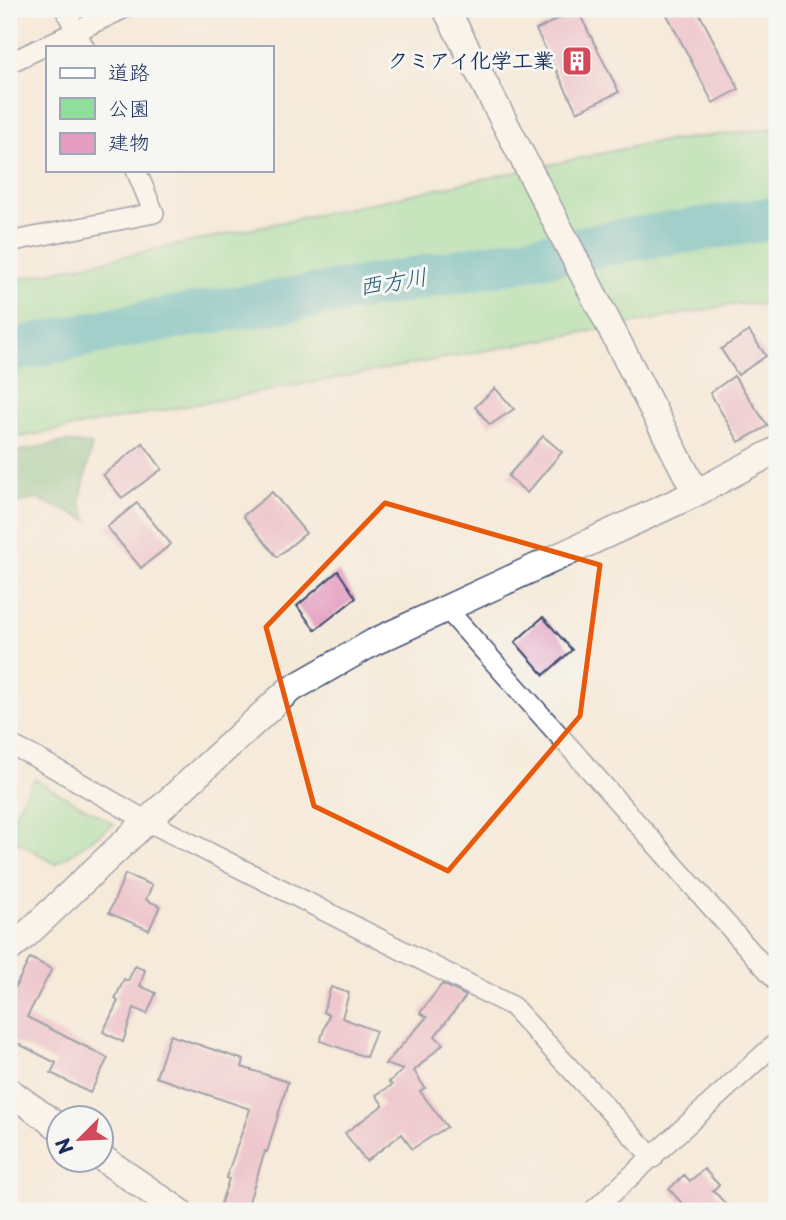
<svg xmlns="http://www.w3.org/2000/svg" width="786" height="1220" viewBox="0 0 786 1220" font-family="'Playpen Sans','Klee One',sans-serif">
<style>
.green{fill:#90de9c;stroke:#56867d;stroke-width:2}
.forest{fill:#74bd84;stroke:#487671;stroke-width:2}
.lines{fill:none;stroke-linecap:round;stroke-linejoin:round}
.river{stroke:#3eafb8;stroke-width:44}
.building{fill:#e49dc0}
.street-casing{stroke:#3c4b70;stroke-width:22}
.secondary-casing{stroke:#3c4b70;stroke-width:29}
.street{stroke:#fff;stroke-width:19}
.secondary{stroke:#fff;stroke-width:26}
.marked{fill:none;stroke:#e8590c;stroke-width:5;stroke-linejoin:round}
.labels{text-anchor:middle;stroke-width:6;stroke-linejoin:round;paint-order:stroke}
.poi-label{font-size:21px;font-weight:bold;fill:#1b2f5e;stroke:#f6f6f2;text-anchor:end}
.water-label{font-size:23px;font-style:italic;fill:#275c7e;stroke:#f6f6f2}
</style>
<rect width="100%" height="100%" fill="#f6f6f2"/>
<filter id="ink" filterUnits="userSpaceOnUse"><feTurbulence type="fractalNoise" baseFrequency=".0143" numOctaves="2"/><feDisplacementMap in="SourceGraphic" scale="14" xChannelSelector="R" yChannelSelector="G"/><feConvolveMatrix kernelMatrix="1 2 1 2 8 2 1 2 1" color-interpolation-filters="sRGB"/></filter>
<filter id="wash" filterUnits="userSpaceOnUse"><feTurbulence type="fractalNoise" baseFrequency=".00686" numOctaves="4" result="noise"/><feDisplacementMap in="SourceGraphic" scale="28" xChannelSelector="R" yChannelSelector="G"/><feGaussianBlur stdDeviation="1.57" result="paint"/><feColorMatrix in="noise" values="0 0 0 0 0 0 0 0 0 0 0 0 0 0 0 0 0 1.4 0 .05"/><feComposite in="paint" operator="in"/></filter>
<g filter="url(#wash)">
<rect width="100%" height="100%" fill="#f5ead9"/>
<!-- green -->
<path class="green" d="M777,128v177l-41,-1 -727,135v-158l641,-138z
M34,779l80,45 -58,40 -47,-27v-13z"/>
<!-- forest -->
<path class="forest" d="M65,442l27,3 -12,57 8,18 -51,-21 -28,6v-52z"/>
<g class="lines">
<!-- river -->
<path class="river" d="M9,351l139,-29 233,-37 246,-45 150,-22"/>
</g>
<g id="blocks">
<!-- building -->
<path class="building" d="M577,9l42,83 -42,20 -41,-82z
M664,9h33l42,80 -26,14z
M749,331l17,25 -28,19 -17,-26z
M734,376l34,50 -29,16 -29,-49z
M495,388l19,21 -24,16 -15,-18z
M543,436l19,16 -35,41 -19,-17z
M143,443l19,26 -40,29 -19,-23z
M272,492l34,41 -29,24 -34,-41z
M137,503l34,41 -30,24 -34,-41z
M338,571l18,27 -41,32 -18,-24z
M543,617l29,33 -28,25 -29,-33z
M125,874l27,11 -6,15 14,6 -11,24 -40,-17z
M30,958l22,11 -25,48 81,41 -18,35 -39,-20 5,-10 -41,-21 -6,11v-54z
M135,966l10,4 -5,16 16,7 -9,21 -13,-6 -11,34 -20,-10 15,-31 -3,-2 9,-20 4,2z
M442,984l24,12 -31,40 8,8 -29,27 11,17 -5,3 27,36 -35,22 -10,-15 -36,27 -21,-28 38,-28 -7,-10 16,-10 -3,-3 14,-12 -18,-6 42,-47 -7,-4z
M331,987l18,6 -7,25 34,13 -10,26 -46,-16 9,-26 -6,-3z
M170,1035l74,25 -2,7 46,15 -21,70 -2,-1 -19,60h-28l11,-32 -3,-1 24,-69 -94,-32z
M704,1169l15,16 -6,5 19,21h-43l-20,-22 15,-14 6,6z"/>
</g>
</g>
<g filter="url(#ink)">
<use href="#blocks" fill-opacity="0" stroke="#3c4b70" stroke-width="2"/>
<g class="lines">
<!-- street casing -->
<g class="street-casing">
<path id="street" d="M65,9l19,38
M9,63l114,-54
M9,242l145,-29 -18,-43
M446,608l331,373
M9,744l24,12 114,65 365,185 141,152
M593,1211l184,-169"/>
</g>
<!-- secondary casing -->
<g class="secondary-casing">
<path id="secondary" d="M446,9l250,484
M9,949l17,-14 121,-114 141,-130 86,-49 322,-149 81,-43
M9,1091l51,37
M102,1158l77,53"/>
</g>
<!-- street -->
<use href="#street" class="street"/>
<!-- secondary -->
<use href="#secondary" class="secondary"/>
</g>
</g>
<!-- marked area -->
<path d="M0 0H786V1220H0ZM385,503l215,62 -20,151 -132,155 -134,-65 -48,-179z" fill="#f5ead9" fill-opacity=".55" fill-rule="evenodd"/>
<path class="marked" d="M385,503l215,62 -20,151 -132,155 -134,-65 -48,-179z"/>
<!-- icons -->
<defs>
<g id="building-square" transform="scale(1.575)"><rect x="-9" y="-9" width="18" height="18" rx="4" fill="#d1495b" stroke="#f6f6f2"/><path d="M-4-6H4V6H1V3H-1V6H-4ZM-2.5-4.3h1.7v1.8h-1.7ZM.8-4.3h1.7v1.8H.8ZM-2.5-1h1.7V.8h-1.7ZM.8-1h1.7V.8H.8Z" fill="#fff"/></g>
</defs>
<g fill-rule="evenodd">
<use href="#building-square" x="577" y="61"/>
</g>
<g class="labels">
<!-- poi labels -->
<g class="poi-label">
<text x="554" y="68">クミアイ化学工業</text>
</g>
<!-- water labels -->
<g class="water-label">
<text transform="translate(393 282) rotate(-9)" y="8">西方川</text>
</g>
</g>
<!-- margin -->
<rect width="786" height="1220" fill="none" stroke="#f6f6f2" stroke-width="35"/>
<!-- legend -->
<rect x="46" y="46" width="228" height="126" fill="#f6f6f2" stroke="#9ea6b7" stroke-width="2"/>
<rect x="60" y="68" width="35" height="10" fill="#ffffff" stroke="#9ea6b7" stroke-width="2"/>
<text x="108" y="80" font-size="21" fill="#1b2f5e">道路</text>
<rect x="60" y="98" width="35" height="21" fill="#90de9c" stroke="#9ea6b7" stroke-width="2"/>
<text x="108" y="116" font-size="21" fill="#1b2f5e">公園</text>
<rect x="60" y="133" width="35" height="21" fill="#e49dc0" stroke="#9ea6b7" stroke-width="2"/>
<text x="108" y="150" font-size="21" fill="#1b2f5e">建物</text>
<!-- north arrow -->
<g transform="translate(80 1139) rotate(246)"><circle r="33" fill="#f6f6f2" stroke="#9ea6b7" stroke-width="2"/>
<path d="M0-5L12 26L0 18L-12 26Z" fill="#d1495b"/>
<text y="-10" font-size="19" font-weight="bold" text-anchor="middle" fill="#1b2f5e">N</text>
</g>
</svg>
